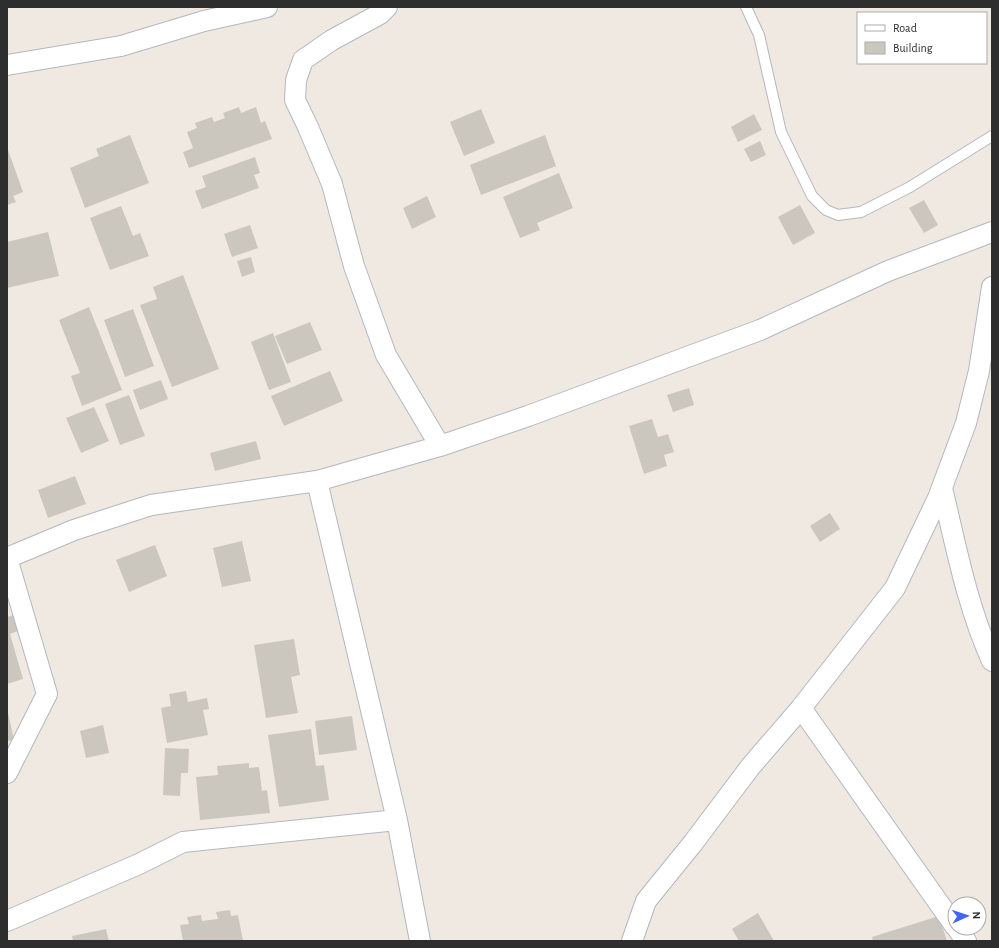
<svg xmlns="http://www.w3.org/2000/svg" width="999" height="948" viewBox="0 0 999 948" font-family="'Alegreya Sans',sans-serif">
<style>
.building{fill:#cbc7bf}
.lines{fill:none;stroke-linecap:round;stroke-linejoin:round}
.service-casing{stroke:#b4b7c1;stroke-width:12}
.minor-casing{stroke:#b4b7c1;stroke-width:22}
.service{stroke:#fff;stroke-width:10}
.minor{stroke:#fff;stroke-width:20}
</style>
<rect width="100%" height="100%" fill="#efe9e1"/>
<!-- building -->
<path class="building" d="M239,107l2,6 15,-6 5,16 4,-2 7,18 -83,29 -6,-16 10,-4 -6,-16 10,-4 -2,-5 17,-6 2,5 11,-4 -2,-5z
M481,109l14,34 -31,13 -14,-34z
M754,114l8,16 -24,12 -7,-15z
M130,135l19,48 -64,25 -15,-40 29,-12 -3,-7z
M545,135l11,31 -75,29 -11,-30z
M760,141l6,14 -15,7 -7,-13z
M7,147l16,45 -10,4 3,6 -9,3z
M255,157l5,16 -6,2 5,13 -57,21 -7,-18 11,-4 -4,-11z
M559,173l14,35 -36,15 3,7 -20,8 -17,-41z
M427,196l9,21 -24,12 -9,-21z
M924,200l14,25 -14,8 -15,-25z
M800,205l15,28 -22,12 -15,-28z
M121,206l12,30 7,-3 9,23 -39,14 -20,-52z
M250,225l8,23 -26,9 -8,-23z
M48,232l11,44 -52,12v-46z
M251,257l4,15 -13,5 -5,-16z
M183,275l36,94 -47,18 -32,-82 17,-6 -4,-12z
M89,307l33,83 -40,16 -11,-30 9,-3 -21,-53z
M133,309l21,57 -29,11 -21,-57z
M310,322l12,28 -35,14 -12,-28z
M273,333l18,49 -22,8 -18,-48z
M330,371l13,30 -59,25 -13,-30z
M161,380l7,19 -28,11 -7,-20z
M689,388l5,17 -21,7 -6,-17z
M129,395l16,41 -25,9 -15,-41z
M94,407l15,34 -28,12 -15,-35z
M652,419l6,18 10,-3 6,18 -10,3 3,11 -23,8 -15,-48z
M256,441l5,18 -46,12 -5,-18z
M75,476l11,28 -38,14 -10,-28z
M830,513l10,16 -20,13 -10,-16z
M242,541l9,40 -29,6 -9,-39z
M155,545l12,31 -38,16 -13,-32z
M14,615l4,16 -8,3 13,45 -16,5v-67z
M294,639l6,36 -9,2 7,36 -32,5 -12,-73z
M186,691l2,11 19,-4 2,11 -6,1 5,25 -41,8 -6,-35 10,-2 -2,-12z
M7,708l7,32 -7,1z
M352,716l5,34 -38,5 -4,-34z
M103,725l6,28 -23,5 -6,-27z
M311,729l5,37 8,-1 5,35 -50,7 -11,-72z
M165,748l24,1 -1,24h-7l-1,23 -17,-1z
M249,763v5l10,-1 3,24 5,-1 3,23 -70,7 -4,-43 22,-2 -1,-9z
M230,910l1,6 7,-1 5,26h-60l-3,-16 9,-1 -2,-7 14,-2 1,6 16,-2 -2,-7z
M758,913l16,28h-35l-7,-12z
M939,916l8,25h-74l-1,-4z
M106,929l3,12h-36l-1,-5z"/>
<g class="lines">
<!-- service casing -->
<g class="service-casing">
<path id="service" d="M746,7l13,28 22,97 31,64 14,14 12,5 23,-3 49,-25 82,-51"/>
</g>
<!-- minor casing -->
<g class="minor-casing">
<path id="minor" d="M387,7l-7,7 -48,26 -29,20 -7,20 -1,20 13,27 24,57 22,82 32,89 54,91
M7,65l114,-19 83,-25 63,-14
M317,481l80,339 23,121
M942,488c14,58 25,118 50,173
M801,708l154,218
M7,773l40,-79 -40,-136 67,-28 77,-25 166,-24 123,-35 88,-30 232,-86 128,-59 104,-39
M7,921l132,-57 44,-22 214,-22
M957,928l9,13
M632,941l14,-40 47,-58 58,-77 50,-58 94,-120 43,-90 28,-75 13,-52 13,-84"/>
</g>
<!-- service -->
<use href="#service" class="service"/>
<!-- minor -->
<use href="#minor" class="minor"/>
</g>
<!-- border -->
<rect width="999" height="948" fill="none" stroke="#2e2e2e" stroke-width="16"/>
<!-- legend -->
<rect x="857" y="12" width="130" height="52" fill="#ffffff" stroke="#ababab"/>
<rect x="865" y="25" width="20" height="6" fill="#ffffff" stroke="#ababab"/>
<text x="893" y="32" font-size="12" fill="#2e2e2e">Road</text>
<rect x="865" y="42" width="20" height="12" fill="#cbc7bf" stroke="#ababab"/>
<text x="893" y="52" font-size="12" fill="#2e2e2e">Building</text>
<!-- north arrow -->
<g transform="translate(967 916) rotate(87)"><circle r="19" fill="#ffffff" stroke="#ababab"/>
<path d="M0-3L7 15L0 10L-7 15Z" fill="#4264fb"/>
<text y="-6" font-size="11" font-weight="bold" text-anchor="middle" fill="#2e2e2e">N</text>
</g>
</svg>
